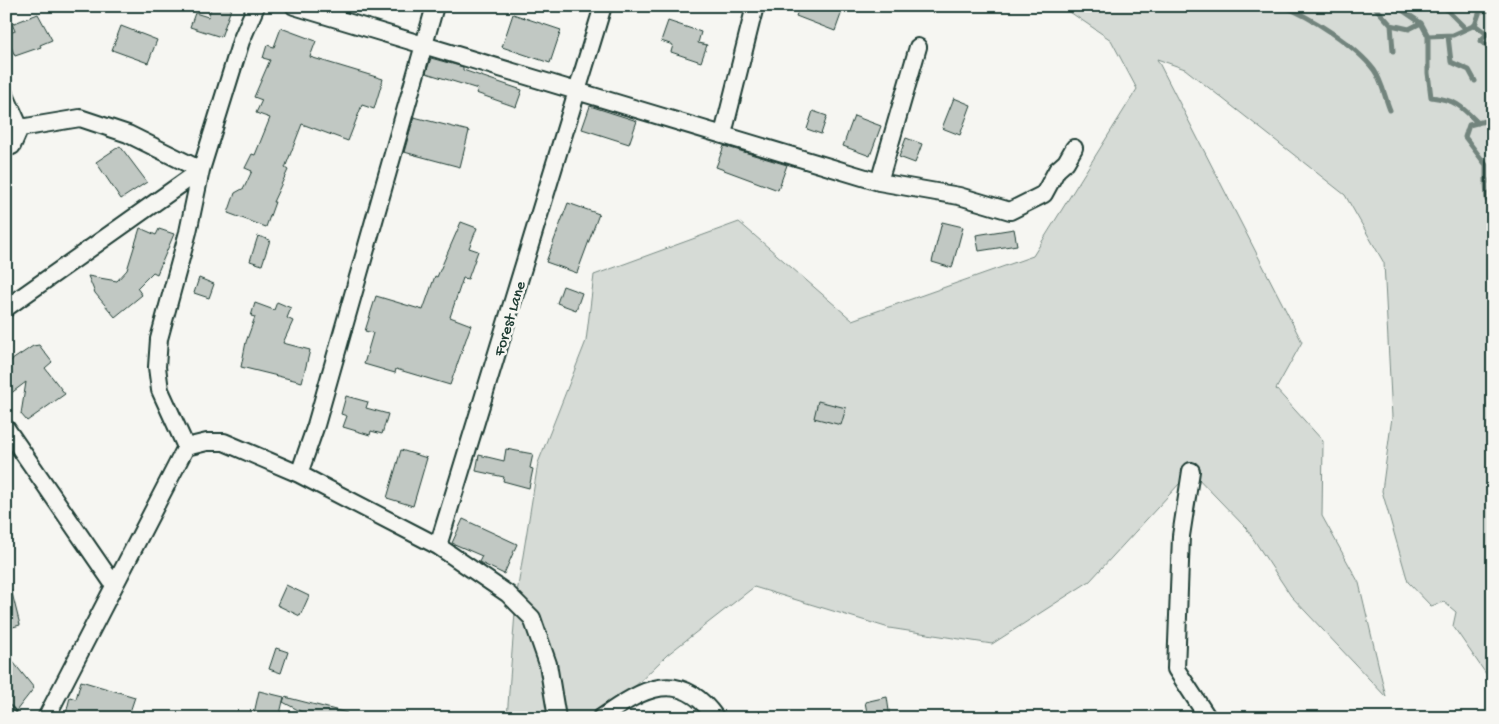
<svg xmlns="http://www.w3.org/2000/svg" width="1499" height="724" viewBox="0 0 1499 724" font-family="'Gochi Hand',sans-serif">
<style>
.green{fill:#d6dbd6;stroke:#7a8c85}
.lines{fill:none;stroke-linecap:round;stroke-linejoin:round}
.stream{stroke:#72847d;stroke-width:5}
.building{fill:#c1c8c3;stroke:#1f3d34}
.minor-casing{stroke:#1f3d34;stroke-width:20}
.minor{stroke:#f6f6f2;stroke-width:16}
.labels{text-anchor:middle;stroke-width:5;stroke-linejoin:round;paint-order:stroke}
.street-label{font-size:16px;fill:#1f3d34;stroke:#f6f6f2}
</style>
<rect width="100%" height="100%" fill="#f6f6f2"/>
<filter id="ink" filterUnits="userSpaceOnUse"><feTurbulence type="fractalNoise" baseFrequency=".02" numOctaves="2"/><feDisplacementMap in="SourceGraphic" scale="10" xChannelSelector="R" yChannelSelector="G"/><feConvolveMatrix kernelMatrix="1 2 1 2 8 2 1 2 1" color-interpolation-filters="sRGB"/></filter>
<g filter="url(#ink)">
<!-- green -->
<path class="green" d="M1061,6h432v678l-40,-58 3,-14 -12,-10 -13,4 -23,-24 -26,-91 10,-74 -8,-154 -39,-68 -160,-126 -28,-10 145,283 -26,47 47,52 -1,75 37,67 27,114 -95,-101 -45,-68 -55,-57 -101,110 -98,63 -103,-16 -135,-41 -87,68 -64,63h-96l9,-119 22,-136 48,-122 8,-66 145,-53 113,98 181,-64 104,-167 -26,-49z"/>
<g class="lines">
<!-- stream -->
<path class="stream" d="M1282,6c28,10 74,40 92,64 8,11 11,28 16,40
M1374,6l17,19 2,26
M1401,6l1,4 19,13
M1450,6l-4,3 20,20
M1472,6l8,5 -5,14 12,9 6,-1
M1480,11l13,-1
M1391,25l18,4 12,-6 7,13
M1475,25l-22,10 -25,1v37l3,24c25,3 30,9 47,26
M1487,34l-7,7 13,8
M1448,36l3,26 18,8 6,11
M1486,182v-17l-21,-28 4,-12 24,-6
M1487,200l-1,-18 7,-2"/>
</g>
<!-- building -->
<path class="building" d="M212,6h20l-11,31 -31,-10 5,-14 13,4z
M800,6h44l-9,25 -39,-15z
M38,14l14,26 -12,5 1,2 -26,9 -9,-21 9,-4 -3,-7z
M513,14l48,16 -11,33 -48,-16z
M668,21l33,11 -3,11 9,2 -6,17 -30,-10 2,-7 -12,-4z
M121,26l36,14 -9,23 -36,-13z
M281,28l35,13 -6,16 73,22 -9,30 -12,-4 -14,36 -46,-17 -17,44 3,2 -15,32h2l-9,25 -38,-14 7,-20 9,-5 8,-17 -7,-3 7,-14 3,1 15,-37 -14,-5 6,-13 -8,-3 16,-37 -7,-2 4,-13 7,2z
M431,58l32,9v3l59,20 -6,17 -40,-14 2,-4 -52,-16z
M954,98l17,7 -11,30 -18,-7z
M590,106l47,15 -8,23 -47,-15z
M813,111l14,5 -6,18 -14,-5z
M854,116l27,10 -11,30 -27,-10z
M414,117l55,14 -9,36 -56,-15z
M906,138l16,6 -7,19 -16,-6z
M120,146l27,36 -26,17 -25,-37z
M724,146l63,19 -9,25 -62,-23z
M568,203l31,11 -22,59 -31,-11z
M461,222l16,6 -8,20 9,3 -10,28 -5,-1 -13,39 21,8 -21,60 -54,-16 -1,4 -31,-9 9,-31 -8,-2 11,-35 47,14 12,-34 2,1z
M942,222l21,5 -11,41 -20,-6z
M140,228l16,7 3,-6 15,5 -17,40 -4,-2 -16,16 5,7 -27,22 -20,-24 -7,-17 29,5 10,-11z
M1014,229l3,16 -38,6 -3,-16z
M258,236l12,4 -8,25 -12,-4z
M199,278l15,6 -5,14 -15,-5z
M563,286l19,7 -6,17 -19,-7z
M277,302l14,6 -4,10 6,3 -10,22 27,7 -8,32 -61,-15 5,-25 9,-25 -4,-1 4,-13 19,7z
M39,345l13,17 -7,6 20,26 -38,27 -6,-7 5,-32 -20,15v-33l27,-18z
M346,396l22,6 -2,6 22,6 -6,20 -11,-3 -1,4 -27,-8 4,-11 -6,-2z
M818,401l28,7 -5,17 -27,-7z
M506,449l27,5 -3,14 3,1 -4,19 -26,-7 1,-4 -28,-6 3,-16 25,6z
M401,450l26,8 -14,48 -26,-8z
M463,519l54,25 -13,30 -25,-12 3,-6 -30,-13z
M286,585l23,11 -9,20 -23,-11z
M11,589l9,36 -14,4v-39z
M276,648l12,4 -7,21 -12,-4z
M6,653l28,35 -18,23 -10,-7z
M81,681l54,16 -7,21h-63l5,-21 6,2z
M259,691l25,6 -5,21h-26z
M285,697l62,16v5h-34l-30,-16z
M887,697l3,21h-22l-3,-16z"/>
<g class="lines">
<!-- minor casing -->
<g class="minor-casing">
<path id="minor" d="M294,6l585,176 80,14 51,15 34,-17 13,-24 9,-8 8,-14
M6,97l14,31 -8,18 -6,2
M723,134l32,-128
M879,182l39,-135
M6,308l195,-138 -73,-36 -48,-16 -60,10
M6,428l108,157
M186,447l-26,-57 -3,-23 2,-28 29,-107 13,-62 40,-129 15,-35
M1191,471l-10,65 -5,133 32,49
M299,474l17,-49 119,-419
M438,546l165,-540
M6,714l3,4
M46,718l140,-271 21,-5h17l75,32 139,72 70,48 24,24 16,46 9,54
M601,718c42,-30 79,-51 115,0"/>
</g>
<!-- minor -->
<use href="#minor" class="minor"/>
</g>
</g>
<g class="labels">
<!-- street labels -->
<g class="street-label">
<text transform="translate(508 318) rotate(-73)" y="6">Forest Lane</text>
</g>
</g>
<!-- margin -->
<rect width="1499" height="724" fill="none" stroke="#f6f6f2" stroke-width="25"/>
<rect x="12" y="12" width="1474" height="699" fill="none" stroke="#1f3d34" stroke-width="2" filter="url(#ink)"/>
</svg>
